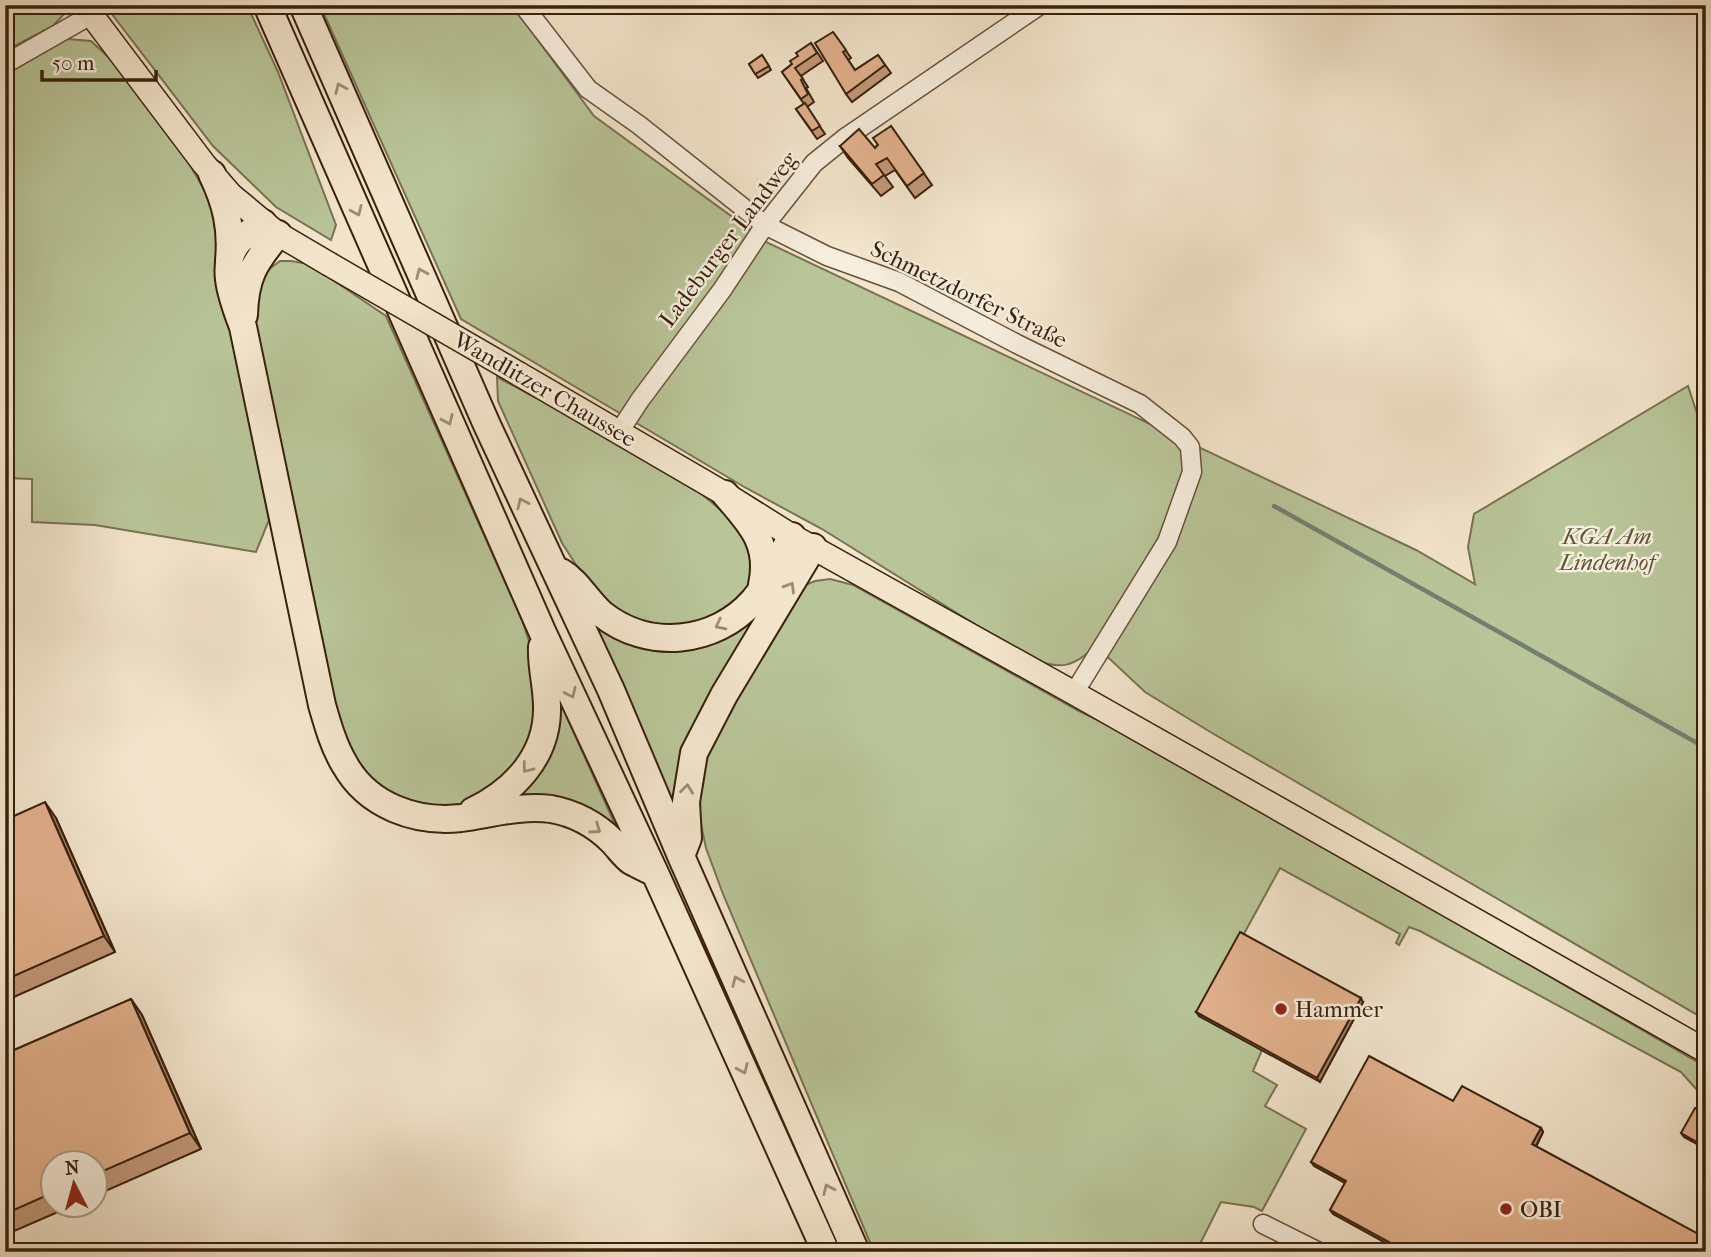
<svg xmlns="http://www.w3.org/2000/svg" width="1711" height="1257" viewBox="0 0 1711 1257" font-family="'IM FELL French Canon',serif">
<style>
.green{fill:#b9c599;stroke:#797252;stroke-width:2}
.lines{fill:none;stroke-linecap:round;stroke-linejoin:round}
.stream{stroke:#74806f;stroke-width:4.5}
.minor-casing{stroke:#68513a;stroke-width:21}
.major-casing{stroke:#39200a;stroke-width:26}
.highway-casing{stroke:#39200a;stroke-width:30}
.minor{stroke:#f7eede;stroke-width:18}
.major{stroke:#f3e5cc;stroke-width:23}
.highway{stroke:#f3e5cc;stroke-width:26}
.major-bridge-casing{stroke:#39200a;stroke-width:26;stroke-linecap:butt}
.major-bridge{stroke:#f3e5cc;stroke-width:23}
.wall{fill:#c29879;stroke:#39200a;stroke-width:2}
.shaded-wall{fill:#9e7c63;stroke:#39200a;stroke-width:2}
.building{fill:#e2b18d;stroke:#39200a;stroke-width:2}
.oneway{stroke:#9f8c75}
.poi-dot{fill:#8f2418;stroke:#f7eede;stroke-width:2.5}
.labels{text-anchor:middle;stroke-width:5;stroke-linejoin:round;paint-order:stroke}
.street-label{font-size:23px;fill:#39200a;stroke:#f7eede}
.park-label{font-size:23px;font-style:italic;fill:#5f5235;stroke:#f7eede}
.poi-label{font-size:23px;fill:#39200a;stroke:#f7eede;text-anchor:start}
</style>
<rect width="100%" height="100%" fill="#f3e5cc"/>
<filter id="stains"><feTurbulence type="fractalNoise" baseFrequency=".00286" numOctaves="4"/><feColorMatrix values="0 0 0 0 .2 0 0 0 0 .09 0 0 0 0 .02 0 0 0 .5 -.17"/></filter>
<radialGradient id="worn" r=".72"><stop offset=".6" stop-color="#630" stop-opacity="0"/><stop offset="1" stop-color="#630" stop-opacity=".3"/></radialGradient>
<!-- green -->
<path class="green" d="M5,5h60l1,7 -13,14 -48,25z
M105,5h142l31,67 58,153 -5,15 -55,-33 -63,-61z
M320,5h192l82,111 174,127 648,307 59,34 -7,-37 6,-33 214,-128 18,55v579l-494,-287 -67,-41 -49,-46c-24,22 -34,23 -64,14l-210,-131 -76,-41 -285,-169z
M67,39l24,2 26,24 70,95 29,50 15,121 38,189 -13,32 -161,-27 -63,-3v-43l-27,-1v-403z
M280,261h11l18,3 77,52 136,304 12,36 7,54 -19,54 -51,38 -20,4h-25l-26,-8 -15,-9 -15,-12 -13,-16 -16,-28 -10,-32 -76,-377v-16l9,-35z
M497,377l39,21 2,-2 143,81 58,48 7,9 7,36 -5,21 -16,16 -45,20 -49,-4 -29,-17 -29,-35 -18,-28 -64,-142z
M830,579l23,6 226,126 75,36 552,320v29l-9,-6 -16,-18 -261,-141 -11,-4 -10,18 -3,-2 4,-9 -120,-66 -81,148 63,34 -9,21 24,14 -12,21 41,23 -44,82 -8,-4 -33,-5 -25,50h-322l-151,-358 -17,-46 -11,-52 5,-39 103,-171 12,-5z
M773,590l-99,214 -85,-185 61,26z
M557,695l60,134 -113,-25z"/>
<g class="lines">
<!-- stream -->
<path class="stream" d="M1274,506l432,242"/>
<!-- minor casing -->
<g class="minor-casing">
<path id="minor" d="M523,5l65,84 51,36 126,100 62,31 72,26 118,62 123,60 42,33 8,10 2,25 -25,70 -93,151
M5,64l86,-49
M619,432l21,-32 82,-110 43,-65 49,-62 31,-25 195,-133
M1263,1224l56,28"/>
</g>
<!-- major casing -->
<g class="major-casing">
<path id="major" d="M84,5l120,159 27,31 47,39 51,30
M519,374l206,120 67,42 282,157 632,358"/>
</g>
<!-- highway casing -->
<g class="highway-casing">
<path id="highway" d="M267,5l275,626 113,242 171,379
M303,5l184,420 124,265 70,166 175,396
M212,174c14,29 20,54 17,86
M263,223c-7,5 -16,11 -23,17 -23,23 -6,62 3,87l79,378c6,21 12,42 23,60 23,41 71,58 116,53 29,-4 61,-13 90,-9 23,4 45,16 61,32 6,6 12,15 19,20 7,4 16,8 24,12
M244,315c1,-38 10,-52 34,-81
M725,494c25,29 46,49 37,91
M561,572c17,10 26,29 41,42 46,37 113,30 151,-13 16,-18 27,-44 39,-65
M473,811c41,-20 75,-55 74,-104 0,-21 -6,-40 -5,-60
M681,856l7,-18 -2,-36 8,-49 30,-58 89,-148"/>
</g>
<!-- minor -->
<use href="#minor" class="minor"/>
<!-- major -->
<use href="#major" class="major"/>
<!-- highway -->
<use href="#highway" class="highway"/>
<!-- major-bridge casing -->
<g class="major-bridge-casing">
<path id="major-bridge" d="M329,264l190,110"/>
</g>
<!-- major-bridge -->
<use href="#major-bridge" class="major-bridge"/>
</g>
<!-- wall -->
<path class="wall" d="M833,32l18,26 -3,2 7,10 23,-15 13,18 -39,29 -6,-8z
M811,43l12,18 -22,15 7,11 -2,1 8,14 -7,5 18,27 -8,5 -21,-30 8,-5 -22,-32 10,-8 6,-8z
M762,55l9,15 -13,8 -9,-14z
M891,126l41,59 -17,13 -20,-28 -10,6 8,11 -12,9 -33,-38 -8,-12 35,2z
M56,818l59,134 -110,49v-181z
M131,999l11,16 59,134 -107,47v-33h-42v42h22l-69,30v-181z
M1363,1002l-43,80 -121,-66 -3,-4z
M1453,1101l88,27 2,4 -7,15 170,105h-304l-69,-38 -3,-4 15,-27 -31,-17 -3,-4z
M1706,1114v35l-22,-12 -3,-4z"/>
<!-- shaded-wall -->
<path class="shaded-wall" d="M45,802l11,16 59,134 -11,-16z
M1361,998l2,4 -43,80 -3,-4z
M131,999l11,16 59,134 -11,-16z
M1541,1128l2,4 -8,16 -3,-4z"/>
<!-- building -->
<path class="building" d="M833,32l13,18 -3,2 12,18 23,-15 7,10 -39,29 -31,-51z
M811,43l6,10 -22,15 8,11 -2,1 7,14 -7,5 -19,-27 10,-8 -2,-3 8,-5 -2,-3z
M762,55l7,11 -14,8 -6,-10z
M805,103l15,23 -8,5 -16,-22z
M891,126l33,47 -17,13 -20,-28 -11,6 8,11 -12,9 -32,-38 19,-17 16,19 3,-3 -5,-7z
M45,802l59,134 -99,44v-160z
M1240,932l121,66 -44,80 -121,-66z
M131,999l59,134 -96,42v-12h-42v30l-47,21v-160z
M1369,1056l84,45 9,-15 79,42 -9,16 174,94v14h-299l-77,-42 16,-29 -35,-19z
M1695,1108l11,6v33l-25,-14z"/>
<!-- one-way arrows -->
<defs><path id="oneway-chevron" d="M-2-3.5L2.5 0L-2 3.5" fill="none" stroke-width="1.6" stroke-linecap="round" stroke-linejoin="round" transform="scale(1.75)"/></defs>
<g class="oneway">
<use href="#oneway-chevron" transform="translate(340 88) rotate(-114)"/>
<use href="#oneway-chevron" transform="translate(357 211) rotate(66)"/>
<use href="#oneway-chevron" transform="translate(421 273) rotate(-113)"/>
<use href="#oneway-chevron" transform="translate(448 420) rotate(66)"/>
<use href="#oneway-chevron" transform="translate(522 503) rotate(-115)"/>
<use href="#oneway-chevron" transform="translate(790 587) rotate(-59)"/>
<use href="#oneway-chevron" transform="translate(720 625) rotate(153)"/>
<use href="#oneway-chevron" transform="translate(571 693) rotate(65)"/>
<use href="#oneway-chevron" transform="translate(527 768) rotate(127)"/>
<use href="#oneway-chevron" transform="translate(687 789) rotate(-83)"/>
<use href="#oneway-chevron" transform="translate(596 829) rotate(35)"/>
<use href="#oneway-chevron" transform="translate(737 981) rotate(-114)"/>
<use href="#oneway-chevron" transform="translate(743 1069) rotate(66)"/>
<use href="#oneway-chevron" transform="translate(828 1189) rotate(-114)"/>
</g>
<!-- markers -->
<g class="poi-dot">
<circle cx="1281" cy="1009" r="7"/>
<circle cx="1506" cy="1209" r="7"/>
</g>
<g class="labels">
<!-- street labels -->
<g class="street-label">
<text transform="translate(728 239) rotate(-53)" y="8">Ladeburger Landweg</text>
<text transform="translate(969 294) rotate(26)" y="8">Schmetzdorfer Straße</text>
<text transform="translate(545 389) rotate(30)" y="8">Wandlitzer Chaussee</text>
</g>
<!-- park labels -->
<g class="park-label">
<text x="1607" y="544">KGA Am<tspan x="1607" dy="26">Lindenhof</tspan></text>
</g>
<!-- poi labels -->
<g class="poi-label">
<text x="1295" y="1017">Hammer</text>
<text x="1520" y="1217">OBI</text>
</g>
</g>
<!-- margin -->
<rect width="1711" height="1257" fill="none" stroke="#f3e5cc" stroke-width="28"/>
<rect x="7" y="7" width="1697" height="1243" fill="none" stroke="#39200a" stroke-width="3.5"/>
<rect x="14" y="14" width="1683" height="1229" fill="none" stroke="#39200a" stroke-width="2"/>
<!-- north arrow -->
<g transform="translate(74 1184) rotate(354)"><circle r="33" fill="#f7eede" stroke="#ab9c89" stroke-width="2"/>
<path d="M0-5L12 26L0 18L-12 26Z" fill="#8f2418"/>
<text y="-10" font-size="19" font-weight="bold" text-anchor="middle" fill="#39200a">N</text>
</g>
<!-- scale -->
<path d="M42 70v10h114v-10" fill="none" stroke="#39200a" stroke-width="3.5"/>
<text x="52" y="70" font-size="21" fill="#39200a" stroke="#f7eede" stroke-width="5" paint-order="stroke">50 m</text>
<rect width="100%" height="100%" filter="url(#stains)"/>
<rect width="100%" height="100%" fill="url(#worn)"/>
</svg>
